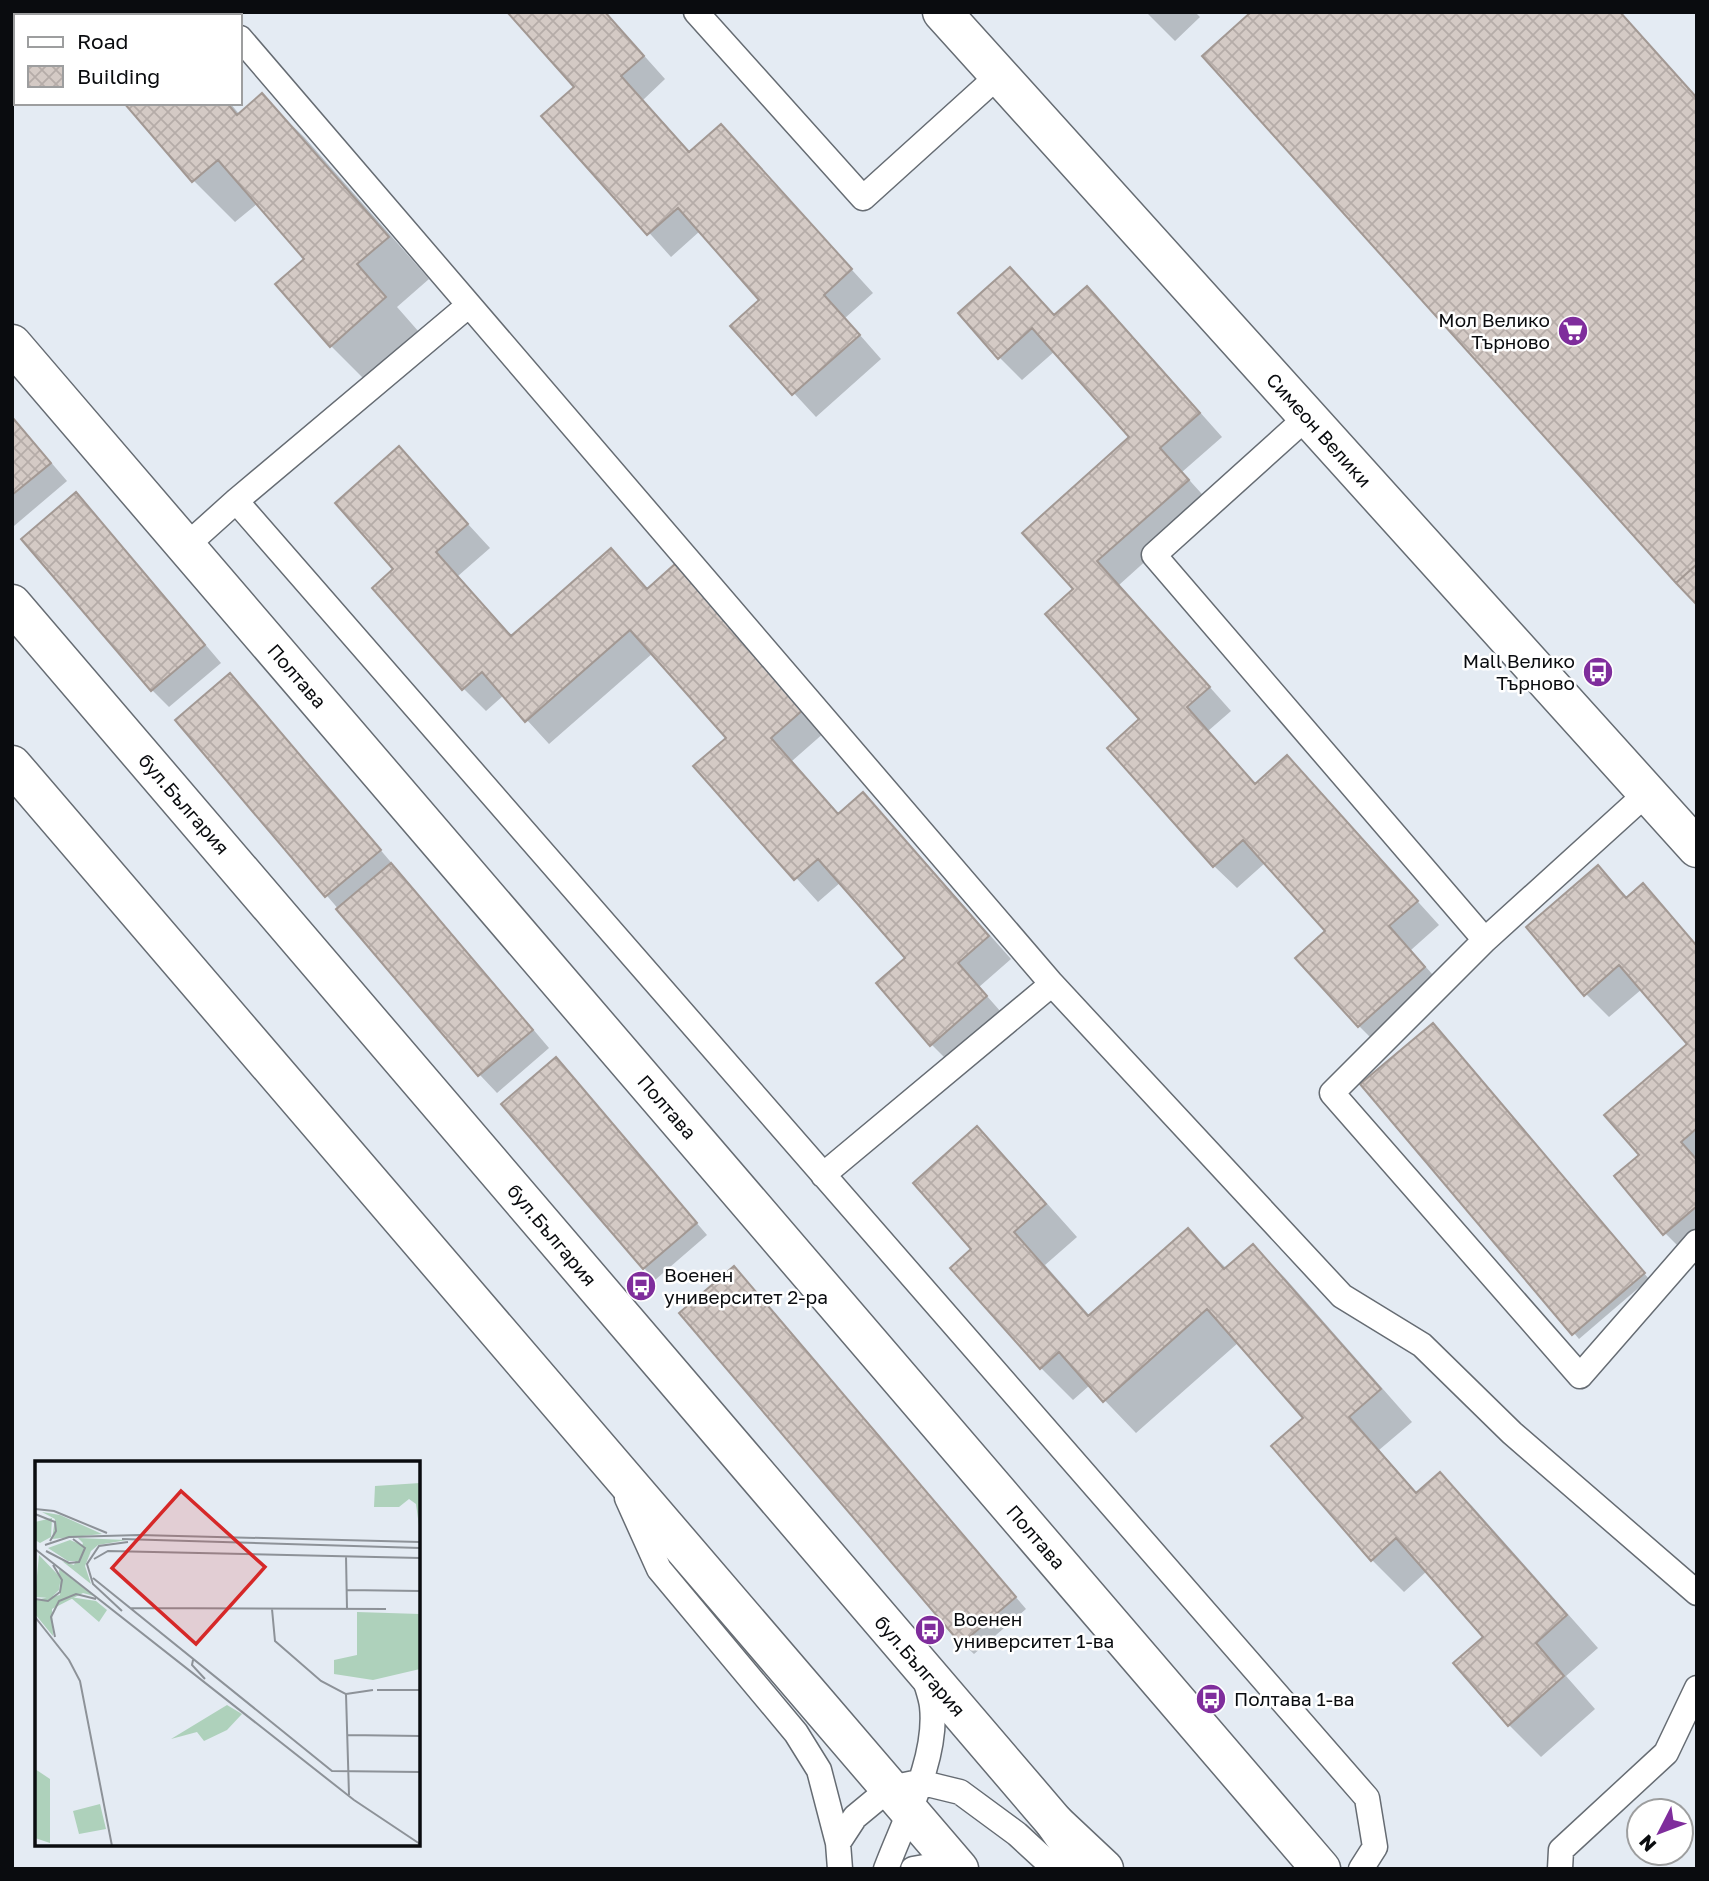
<svg xmlns="http://www.w3.org/2000/svg" width="1709" height="1881" viewBox="0 0 1709 1881" font-family="'Golos Text',sans-serif">
<style>
.shadow{fill:#0003}
.building{fill:url(#building-cross-hatch);stroke:#a29893;stroke-width:2}
.lines{fill:none;stroke-linecap:round;stroke-linejoin:round}
.service-casing{stroke:#666c73;stroke-width:27}
.minor-casing{stroke:#666c73;stroke-width:41}
.tertiary-casing{stroke:#666c73;stroke-width:41}
.secondary-casing{stroke:#666c73;stroke-width:41}
.primary-casing{stroke:#666c73;stroke-width:41}
.service{stroke:#fff;stroke-width:24}
.minor{stroke:#fff;stroke-width:38}
.tertiary{stroke:#fff;stroke-width:38}
.secondary{stroke:#fff;stroke-width:38}
.primary{stroke:#fff;stroke-width:38}
.labels{text-anchor:middle;stroke-width:5;stroke-linejoin:round;paint-order:stroke}
.poi-label{font-size:19px;fill:#0a0c0f;stroke:#fff;text-anchor:start}
.street-label{font-size:19px;fill:#0a0c0f;stroke:#fff}
.inset-road{fill:none;stroke:#8d9298;stroke-width:2}
.view{fill:#d62828;fill-opacity:0.15;stroke:#d62828;stroke-width:3.5}
.inset-edge{fill:none;stroke:#0a0c0f;stroke-width:3.5}
</style>
<defs>
<pattern id="building-cross-hatch" width="8" height="8" patternUnits="userSpaceOnUse" patternTransform="scale(1.75)"><rect width="8" height="8" fill="#d4cac5"/><path d="M0 0l8 8M0 8l8-8" fill="none" stroke="#b5aca8"/></pattern>
</defs>
<rect width="100%" height="100%" fill="#e4ebf3"/>
<!-- shadow -->
<path class="shadow" d="M12,12h13l-4,4h-5v5l-4,3z
M103,12h104l3,4h-103z
M510,12h95l60,67 -22,21 48,53 30,-27 152,167 -28,25 36,41 -65,58 -84,-91 29,-26 -61,-69 -29,26 -127,-141 32,-29z
M1146,12h49l5,5 -25,24z
M262,96l42,41 125,142 -32,28 29,33 -54,47 -41,-41 -24,-87 -49,-56 -23,19 -41,-41 -68,-78h104l10,12z
M1010,269l45,47 55,-5 112,126 -40,35 28,31 -91,82 112,126 -23,20 48,54 31,-28 152,168 -28,25 36,41 -65,58 -23,-23 -32,-95 -62,-68 -28,25 -23,-22 -139,-277 56,-152 -76,-86 -33,29 -23,-23z
M12,417l55,64 -53,45 -2,-2z
M399,449l91,99 -32,28 54,61 99,-87 37,40 27,-24 150,166 -33,29 48,54 23,-21 22,23 126,142 -32,28 29,33 -53,48 -23,-23 -54,-62 30,-25 -67,-76 -23,20 -122,-135 32,-29 -75,-85 -104,91 -45,-49 -18,16 -23,-23 -68,-118z
M93,512l128,151 -52,44 -17,-17z
M230,676l17,17 302,355 -52,45 -17,-18 -303,-355z
M1598,867l30,31 14,-12 55,59v303l-9,8 -23,-23 -24,-77 48,-112 -47,-55 -33,28 -23,-23z
M1439,1030l210,249 -70,60 -5,-6z
M567,1071l140,164 -52,45 -11,-12z
M977,1129l32,32 68,76 -32,28 45,51 98,-86 39,39 26,-23 32,32 127,144 -33,28 39,44 22,-20 32,32 126,142 -32,28 29,33 -54,48 -32,-32 -24,-88 -58,-66 -23,21 -32,-32 -66,-142 -67,-76 -103,91 -46,-48 -17,15 -32,-32 -88,-100 20,-19z
M745,1280l281,329 -52,45 -12,-11z"/>
<!-- building -->
<path class="building" d="M101,12h99l-4,4h-92z
M507,12h98l39,44 -23,20 68,76 32,-28 131,145 -28,26 36,40 -68,60 -62,-69 29,-26 -81,-92 -31,27 -106,-119 33,-29z
M1251,12h369l77,86v466l-21,19 -474,-527z
M262,93l127,144 -32,27 29,33 -56,50 -55,-63 29,-25 -86,-99 -26,22 -68,-79h103l10,12z
M1010,267l44,48 33,-29 113,127 -40,35 29,32 -92,81 113,126 -23,20 68,77 32,-29 131,146 -29,25 36,41 -67,60 -63,-69 30,-27 -82,-91 -30,27 -106,-119 32,-29 -94,-105 28,-25 -51,-56 107,-96 -97,-109 -34,31 -40,-46z
M12,417l39,46 -39,32z
M399,446l69,78 -32,28 75,84 100,-88 36,41 28,-25 129,145 -33,29 67,76 25,-22 126,144 -31,27 29,33 -57,50 -54,-63 29,-25 -87,-99 -24,21 -101,-114 33,-28 -96,-108 -105,92 -43,-50 -20,18 -90,-102 21,-19 -58,-66z
M76,492l129,153 -54,46 -130,-152z
M1697,564v41l-21,-22z
M230,673l151,177 -56,47 -150,-177z
M391,863l142,167 -55,46 -142,-167z
M1598,865l28,33 17,-15 54,63v182l-16,14 16,18v46l-34,29 -49,-59 25,-21 -35,-40 83,-71 -68,-79 -35,31 -58,-69z
M1433,1023l212,250 -73,62 -212,-251z
M556,1057l141,166 -54,46 -142,-165z
M977,1126l69,78 -32,28 74,84 100,-88 36,41 29,-25 128,145 -32,28 67,76 24,-21 127,143 -31,28 28,33 -56,50 -55,-63 30,-26 -87,-99 -25,23 -100,-115 32,-28 -96,-109 -104,93 -44,-50 -19,17 -90,-101 21,-19 -58,-66z
M734,1266l282,331 -55,47 -282,-331z"/>
<g class="lines">
<!-- service casing -->
<g class="service-casing">
<path id="service" d="M218,12l3,4
M696,12l167,186 136,-123
M240,38l812,946 290,312 80,49 90,88 185,160
M1307,417l-153,138 331,385
M236,501l1131,1297 8,49 -14,22
M186,546l50,-45 233,-196
M1647,793l-162,147 -153,153 248,283 117,-134
M823,1175l229,-191
M627,1498l32,71 137,164 23,37 19,73 2,26
M838,1843l17,-26 35,-29 29,-6 41,10 57,42 38,35
M886,1869c18,-48 52,-111 46,-163 -1,-9 -5,-19 -7,-27
M913,1869l17,-3 29,2
M1560,1869l1,-19 105,-97 31,-65"/>
</g>
<!-- minor casing -->
<g class="minor-casing">
<path id="minor" d="M942,12l755,836"/>
</g>
<!-- tertiary casing -->
<g class="tertiary-casing">
<path id="tertiary" d="M12,344l1309,1525"/>
</g>
<!-- secondary casing -->
<g class="secondary-casing">
<path id="secondary" d="M12,604l1043,1219 19,27
M12,765l947,1104"/>
</g>
<!-- primary casing -->
<g class="primary-casing">
<path id="primary" d="M1055,1823l49,46"/>
</g>
<!-- service -->
<use href="#service" class="service"/>
<!-- minor -->
<use href="#minor" class="minor"/>
<!-- tertiary -->
<use href="#tertiary" class="tertiary"/>
<!-- secondary -->
<use href="#secondary" class="secondary"/>
<!-- primary -->
<use href="#primary" class="primary"/>
</g>
<!-- icons -->
<defs>
<g id="supermarket-disc" transform="scale(1.575)"><circle r="9.5" fill="#7f2d9c" stroke="#fff"/><path d="M-6-5.5h2.5l.6 2H6L4.5 2H-2.5L-4.4-4H-6ZM-1.5 3.2a1.3 1.3 0 1 0 .1 0ZM3 3.2a1.3 1.3 0 1 0 .1 0Z" fill="#fff"/></g>
<g id="bus-disc" transform="scale(1.575)"><circle r="9.5" fill="#7f2d9c" stroke="#fff"/><path d="M-5-6H5V4H4V6H2V4H-2V6H-4V4H-5ZM-3.5-4V0h7V-4ZM-3.5 1.2v1.5H-2V1.2ZM2 1.2v1.5H3.5V1.2Z" fill="#fff"/></g>
</defs>
<g fill-rule="evenodd">
<use href="#supermarket-disc" x="1573" y="331"/>
<use href="#bus-disc" x="1598" y="672"/>
<use href="#bus-disc" x="641" y="1286"/>
<use href="#bus-disc" x="930" y="1630"/>
<use href="#bus-disc" x="1211" y="1699"/>
</g>
<g class="labels">
<!-- poi labels -->
<g class="poi-label">
<text x="1550" y="327" text-anchor="end">Мол Велико<tspan x="1550" dy="22">Търново</tspan></text>
<text x="1575" y="668" text-anchor="end">Mall Велико<tspan x="1575" dy="22">Търново</tspan></text>
<text x="664" y="1282">Военен<tspan x="664" dy="22">университет 2-ра</tspan></text>
<text x="953" y="1626">Военен<tspan x="953" dy="22">университет 1-ва</tspan></text>
<text x="1234" y="1706">Полтава 1-ва</text>
</g>
<!-- street labels -->
<g class="street-label">
<text transform="translate(1319 430) rotate(48)" y="7">Симеон Велики</text>
<text transform="translate(297 676) rotate(49)" y="7">Полтава</text>
<text transform="translate(184 804) rotate(49)" y="7">бул.България</text>
<text transform="translate(667 1107) rotate(49)" y="7">Полтава</text>
<text transform="translate(552 1235) rotate(50)" y="7">бул.България</text>
<text transform="translate(1036 1537) rotate(49)" y="7">Полтава</text>
<text transform="translate(920 1666) rotate(49)" y="7">бул.България</text>
</g>
</g>
<!-- overview -->
<g transform="translate(35 1461)">
<rect width="385" height="385" fill="#e4ebf3"/>
<path d="M7,51l18,3 42,19 -50,5 3,-20zM43,77l49,2 -29,5 -7,6 -6,15 6,18 -29,-23 12,4 9,-22zM35,79l12,5 -4,16h-10l-20,-13zM4,94l21,22 -1,13 -8,8 -16,-1zM24,108l35,27 -11,-3 -31,16 1,27 -18,-22v-14l25,-5zM65,343l6,25 -27,5 -6,-23z" fill="#aed1bb"/>
<path d="M385,22v50l-4,-29 -7,-5 -10,8h-25l1,-21zM17,57l-1,19 -11,6 -5,-3v-18zM35,136l26,4 11,9 -8,12zM192,244l15,9 -15,16 -23,11 -7,-9 -26,7z" fill="#aed1bb"/>
<path d="M322,151l63,2v55l-47,11 -39,-6v-14l23,-5z" fill="#aed1bb"/>
<path d="M0,308l15,10v64l-15,-5z" fill="#aed1bb"/>
<path class="inset-road" d="M0,48l19,2 53,22M0,53l20,8 1,9 -6,10M87,78l298,9M10,84l24,-8 70,-2 281,7M0,88l319,251 66,44M11,90l23,12 10,-1 6,-14 -12,-9M311,95l1,53M59,98l14,-8 312,7M58,117l239,193 88,1M311,129l74,1M0,138l13,2 12,-9 2,-12 -9,-15M95,147l256,1M237,148l3,32 46,40 25,13 3,101M87,150l-29,-27 -6,-20 12,-18 29,-4M0,156l34,43 11,21 32,165M20,176l-4,-20 8,-16 17,-7 20,5M158,199l-1,5 13,14M342,229h43M311,233l27,-4M312,274l73,1"/>
<path class="view" d="M146,30l84,76 -69,77 -84,-76z"/>
<rect width="385" height="385" class="inset-edge"/>
</g>
<!-- border -->
<rect width="1709" height="1881" fill="none" stroke="#0a0c0f" stroke-width="28"/>
<!-- legend -->
<rect x="14" y="14" width="228" height="91" fill="#ffffff" stroke="#9d9e9f" stroke-width="2"/>
<rect x="28" y="37" width="35" height="10" fill="#ffffff" stroke="#9d9e9f" stroke-width="2"/>
<text x="77" y="49" font-size="21" fill="#0a0c0f">Road</text>
<rect x="28" y="66" width="35" height="21" fill="url(#building-cross-hatch)" stroke="#9d9e9f" stroke-width="2"/>
<text x="77" y="84" font-size="21" fill="#0a0c0f">Building</text>
<!-- north arrow -->
<g transform="translate(1660 1832) rotate(228)"><circle r="33" fill="#ffffff" stroke="#9d9e9f" stroke-width="2"/>
<path d="M0-5L12 26L0 18L-12 26Z" fill="#7f2d9c"/>
<text y="-10" font-size="19" font-weight="bold" text-anchor="middle" fill="#0a0c0f">N</text>
</g>
</svg>
